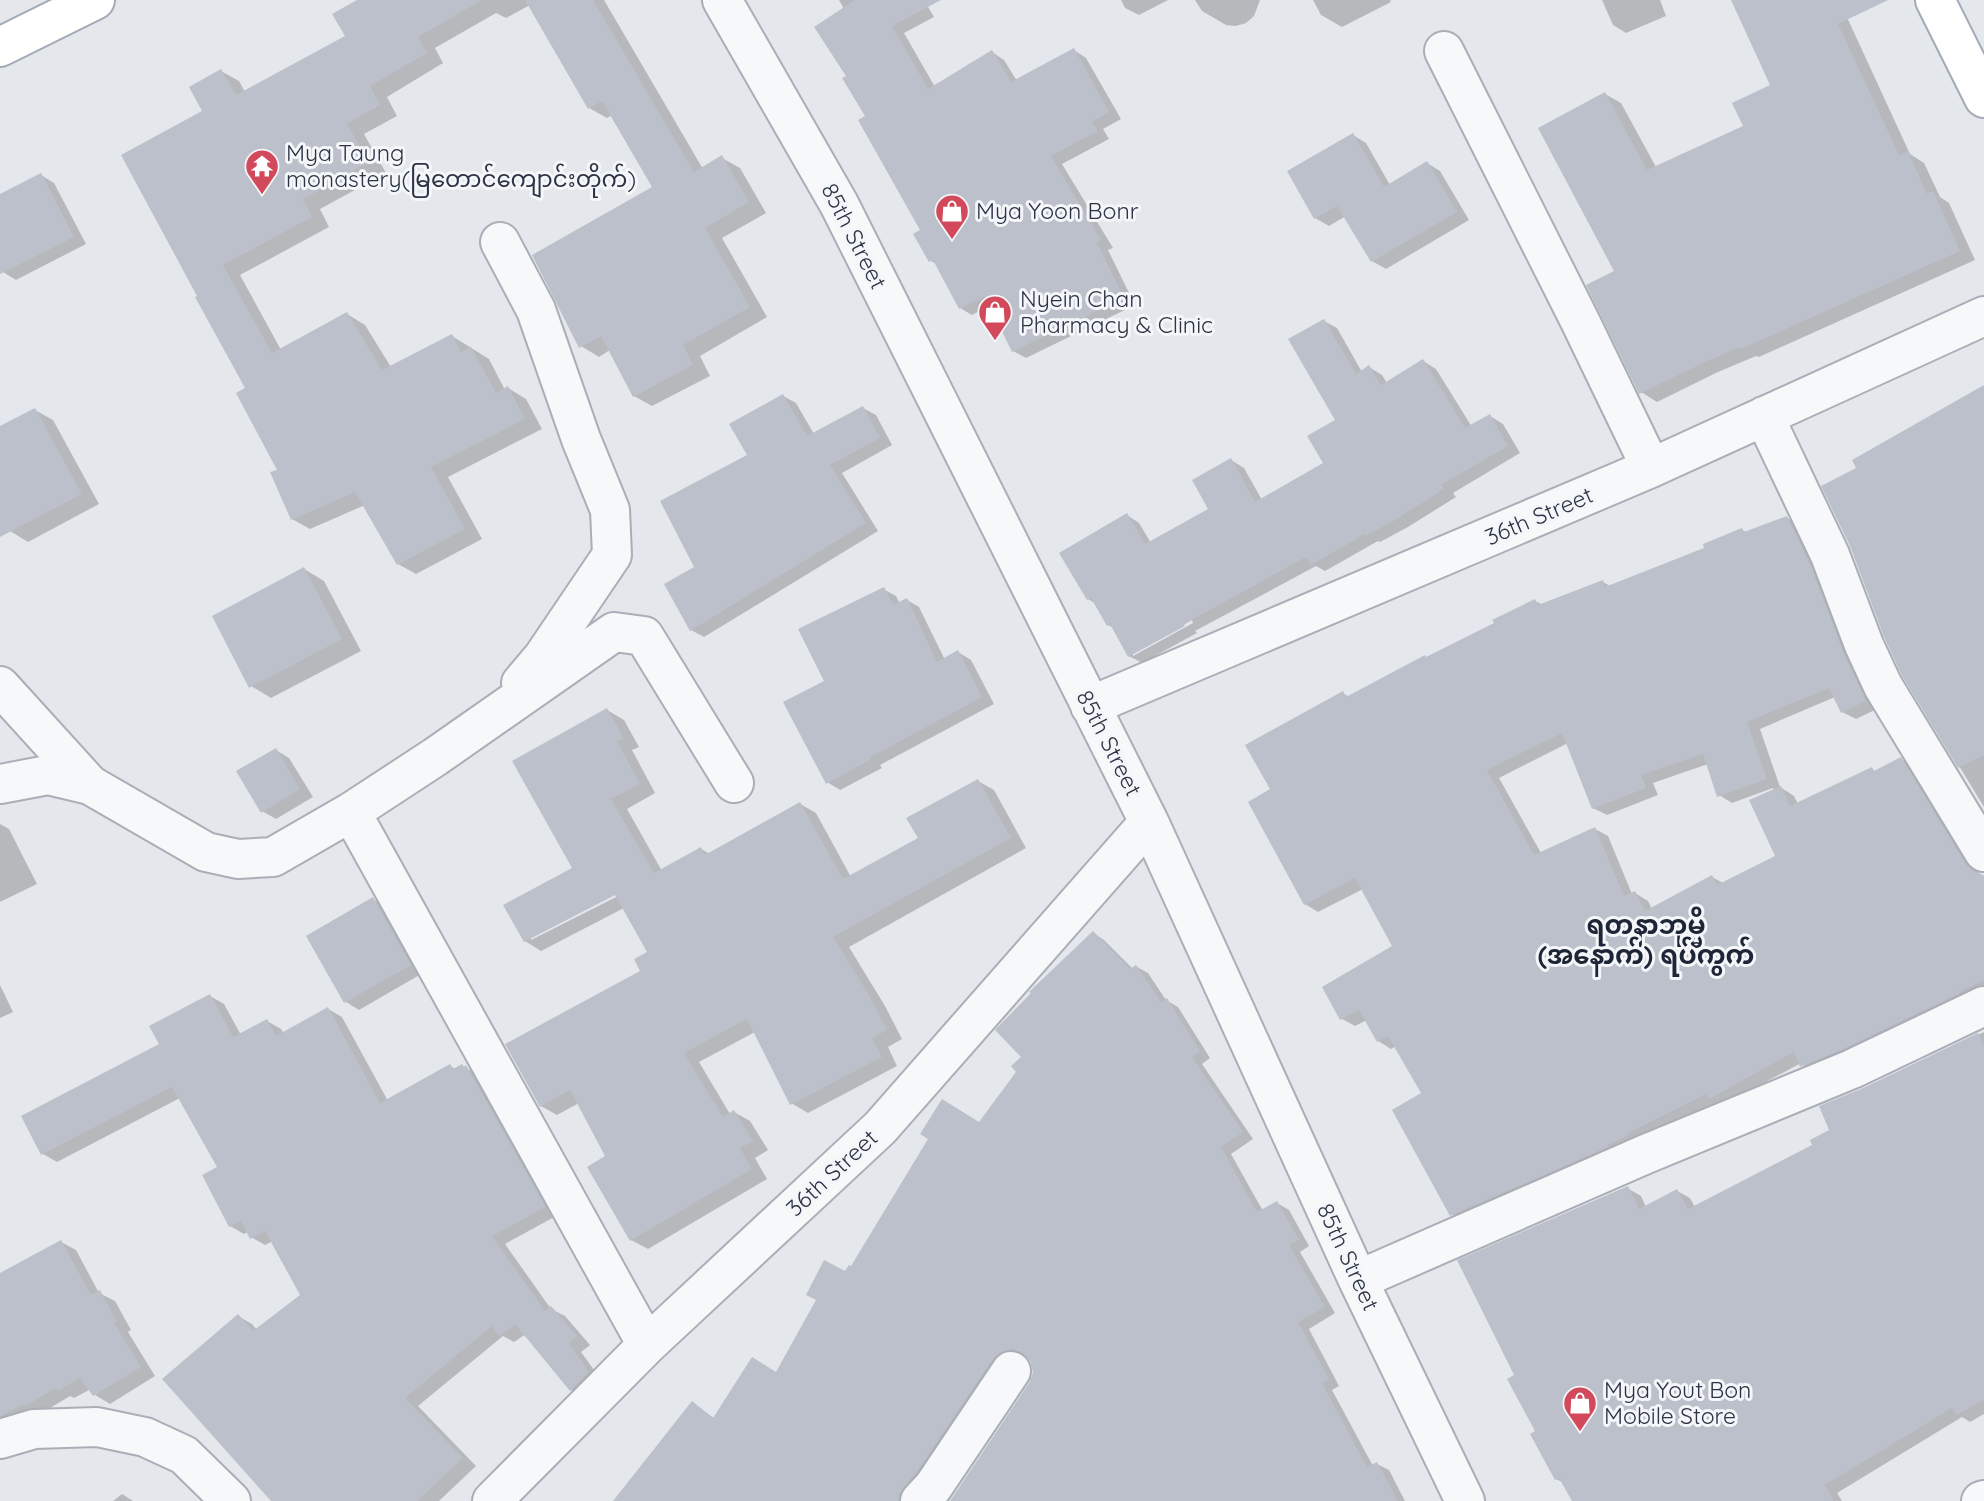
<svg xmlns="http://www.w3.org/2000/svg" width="1984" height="1501" viewBox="0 0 1984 1501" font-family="Quicksand,'Noto Sans Myanmar',sans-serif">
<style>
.shadow{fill:#0003;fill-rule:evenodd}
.building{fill:#bbc0ca}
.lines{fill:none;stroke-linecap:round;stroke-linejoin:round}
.minor-casing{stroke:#a9aeb7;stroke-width:42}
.major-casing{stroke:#a3abb8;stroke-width:42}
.minor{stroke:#f7f8fa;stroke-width:38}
.major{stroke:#fff;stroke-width:38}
.labels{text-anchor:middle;stroke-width:6;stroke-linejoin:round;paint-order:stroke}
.poi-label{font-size:23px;fill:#2b3445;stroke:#f4f6f9;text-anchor:start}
.street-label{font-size:23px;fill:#2b3445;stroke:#f4f6f9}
.quarter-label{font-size:26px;font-weight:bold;fill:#1d2536;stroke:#f4f6f9}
</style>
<rect width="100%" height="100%" fill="#e4e7ec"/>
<!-- shadow -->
<path class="shadow" d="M361,0h243l99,169 19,-11 18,10 26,45 -44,25 45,79 -67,39 10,20 -58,30 -18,-10 -24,-46 -11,7 -18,-11 73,-158 -42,-73 -5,3 -18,-10 -59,-103 -24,13 -10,-5 -61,35 8,15 -56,34 10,19 -33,18 22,39 -66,36 9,18 -89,48 41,75 66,-36 18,11 26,42 61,-31 37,23 16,31 3,-2 18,11 16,30 -94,48 34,62 -66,35 -18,-10 -33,-59 -55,24 -18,-10 -12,-49 -32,-82 -50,-90 6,-186 17,-41 18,10 6,11 102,-55z
M839,0h85l10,17 -30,16 31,54 57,-35 12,8 13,21 57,-31 12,8 35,61 -18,10 6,10 -47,25 51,84 -5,2 27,55 -109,53 -13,-7 -22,-46 -19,10 -12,-7 -22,-43 -7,-4 -16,-27 7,-3 -74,-154 -4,-68z
M1121,0h47l-29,15 -14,-7z
M1195,0h65l-6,16 -8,7 -10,3 -10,-1 -24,-14z
M1313,0h77l1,2 -49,25 -21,-12z
M1602,0h58l6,16 -40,17 -13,-8z
M1733,0h106l71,154 14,9 16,34 9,6 26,57 -216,97 -3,-1 -38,16 -61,30 -16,-10 -25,-120 -11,-178 16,9 35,64 90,-41 27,-40z
M1353,135l13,8 24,42 37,-22 13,8 29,49 -83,49 -14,-8 -26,-45 -17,10 -14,-8z
M41,175l13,8 32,61 -70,36 -13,-8 -3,-5v-71z
M1324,321l13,7 25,44 7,-5 13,8 5,8 36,-22 13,8 36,58 18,-11 13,8 17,29 -67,40 3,4 -48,30 -28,15 -2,-1 -53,30 -9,-5 -121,65 2,2 -55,30 -13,-7 -15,-28 -6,-3 -12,-21 -8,-5 39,-84 12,8 12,20 60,-33 20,-50 13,8 18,32 63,-36 12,-43zM1192,620l1,3 -60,33v-4z
M1984,388v419l-80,-132 -45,-206z
M783,396l13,7 18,31 49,-26 13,7 16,30 -50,28 36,58 -174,106 -13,-7 5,-62 53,-112z
M35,410l18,10 46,84 -71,38 -18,-11 -10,-18v-85z
M1787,518l13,7 79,183 -23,11 -14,-7 -7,-15 -75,32 20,58 14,9 4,8 74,-35 4,3 25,-13 13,8 65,106 5,3v119l-169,78 -14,-10 -78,42 -5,-3 -80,40 -173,80 -13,-8 -28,-120 -28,-48 -5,3 -13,-8 -11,-21 -12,6 -13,-7 53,-72 -32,-58 -45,23 -13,-8 -33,-114 71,-97 6,4 147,-73 39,-23 8,4 60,-23 7,4 96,-37 36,-19 6,3zM1568,743l25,65 14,7 51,-20 -5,-12 55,-19 11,31 13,8 41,-15 4,69 -54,26 -11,-6 -60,32 -4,-8 -13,-8 -3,1 -24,-58 -13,-7 -54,24 -42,-75z
M304,569l20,12 37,70 -90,47 -20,-12z
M883,589l13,7 4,8 7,-4 12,7 26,53 13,-8 13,8 23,44 -114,61 2,3 -42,22 -13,-8 -1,-101z
M607,710l17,10 15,27 -7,3 23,43 -28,16 35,62 39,-22 9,5 90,-50 16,9 35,64 69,-38 58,-58 16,9 32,58 -177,99 36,59 17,33 -14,8 9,19 -89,47 -17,-10 -36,-71 -56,30 31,52 4,-2 16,9 18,29 -13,8 12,21 -119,70 -17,-9 -24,-83 -28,-54 -22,12 -16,-9 102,-134 6,-19 -25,-45 -83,43 -16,-10 49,-72zM622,889l2,4 -93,47v-3z
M276,750l13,8 24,39 -37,22 -14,-8z
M0,824l9,5 28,55 -37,18z
M373,899l14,8 36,66 -64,37 -13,-8z
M1093,933l11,7 29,29 4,-2 11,6 18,27 12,7 32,51 -8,6 51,75 -22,15 32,57 14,-8 12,7 20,36 -9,6 35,61 -26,16 30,57 -7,4 41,76 4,-2 12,6 16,31h-453l79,-117 4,-12 -3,-11 -7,-6 -12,2 -102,144h-297l78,-98 23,16 62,-45 69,-100 134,-150 39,-52 4,-15z
M0,985l13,27 -13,6z
M210,996l14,8 17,31 26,-14 14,8 3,5 44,-25 14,8 46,84 62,-35 5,3 7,-3 18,9 78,140 -53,29 46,65 14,7 25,29 -9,7 21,29 -17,17 -14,-8 -45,-56 -12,8 -11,-6 -85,70 58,60 -37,35h-159l-42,-185 14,8 5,6 46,-35 -30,-54 -8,4 -14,-8 -3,-5 -4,2 -14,-8 -11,-58 -39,-70 -123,64 -14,-8 118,-109z
M1984,1032v382l-14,8 -8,-5 -125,76 5,8h-268l-10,-18 -8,-4 -40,-104 111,-187 14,8 5,11 31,-16 13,7 5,9 120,-62 17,-15 30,-40z
M61,1242l15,8 23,43 16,8 16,29 -3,2 27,44 -45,28 -15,-9 -4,-6 -17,9 -4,-2 -28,17 -42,10v-148z
M122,1494l11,7h-20z"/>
<!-- building -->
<path class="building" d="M357,0h125l-64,37 9,16 -57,33 10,19 -33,19 22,38 -66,37 9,18 -89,48 49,88 75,-41 35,58 70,-36 9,18 10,-5 25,46 12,-7 17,33 -94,48 34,62 -68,36 -42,-73 -64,28 -21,-48 7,-2 -41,-77 9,-5 -50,-91 2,-1 -76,-141 81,-44 -13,-24 32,-18 15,26 109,-59 -13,-22z
M525,0h68l101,172 28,-17 27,47 -44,26 45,79 -67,38 10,20 -60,32 -32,-61 -22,12 -47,-93 120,-68 -50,-86 -14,8z
M855,0h86l-49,26 36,63 64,-39 19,32 63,-34 35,64 -17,10 6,9 -47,25 50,84 -4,3 27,55 -112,54 -27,-56 -26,13 -26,-49 -4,2 -16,-28 7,-4 -62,-110 7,-4 -23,-38 4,-2 -32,-49z
M1731,0h157l-50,24 61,131 9,-4 19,43 6,-3 27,60 -219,98 -1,-2 -39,17 -62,30 -53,-109 28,-14 -76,-143 67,-36 42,78 96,-44 -11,-23 38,-18z
M1353,133l31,54 43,-26 30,51 -86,50 -34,-56 -23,13 -27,-48z
M41,173l33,64 -74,37v-80z
M1324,319l32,55 13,-9 12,20 42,-26 42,69 25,-14 18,32 -67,39 3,4 -49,31 -29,16 -1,-2 -54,31 -5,-8 -122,67 1,2 -57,31 -18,-33 -3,2 -16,-28 -4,2 -28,-47 68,-40 18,31 63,-35 -16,-29 39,-22 24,44 68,-39 -16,-27 28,-16 -47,-81z
M1984,385v370l-26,13 -56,-92 -18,-39 -34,-91 -29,-60 35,-18 -4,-8z
M783,394l24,42 56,-30 17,32 -50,27 36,58 -176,108 -26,-47 30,-17 -34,-66 87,-46 -18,-31z
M35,408l47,86 -82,43v-111z
M1787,516l23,48 34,90 22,47 -25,12 -12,-25 -82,34 20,57 -50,18 -14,-43 -62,21 5,13 -54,21 -30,-76 -75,37 47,85 61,-28 29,69 11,-5 10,20 67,-36 5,10 58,-29 -26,-56 32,-14 9,20 82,-39 2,4 27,-14 64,106 8,8 11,5v104l-25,12 1,1 -117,56 -43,18 -6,-15 -85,47 -3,-5 -80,40 1,2 -20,9 1,2 -158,69 -58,-106 29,-17 -33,-57 -11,6 -18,-32 -19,10 -18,-33 70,-41 -37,-68 -51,27 -56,-103 22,-13 -25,-44 98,-54 3,6 79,-42 1,2 68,-34 -2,-3 43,-21 3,6 65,-25 2,7 99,-39 -1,-4 39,-16 2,4z
M304,567l38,72 -93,49 -37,-72z
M884,587l9,18 14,-7 30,64 21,-12 24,47 -113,61 1,2 -44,24 -43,-82 41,-21 -26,-52z
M607,708l17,30 -7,3 23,43 -29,15 43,74 47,-26 4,8 95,-53 43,77 75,-41 -12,-20 72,-39 33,59 -178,99 36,58 18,35 -15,8 10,19 -92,48 -43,-86 -63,34 39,64 11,-7 19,31 -13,7 12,21 -122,72 -43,-74 18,-11 -35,-66 -30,17 -35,-63 135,-73 -6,-12 13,-7 -32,-57 -91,47 -21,-37 69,-37 -60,-107z
M276,748l24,41 -39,24 -25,-42z
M373,897l38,68 -67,38 -38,-67z
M1093,931l37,38 6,-4 25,37 6,-4 33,53 -8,6 51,75 -22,15 36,65 20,-11 22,39 -10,5 36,62 -27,15 31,57 -7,4 45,84 10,-5 21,39h-448l79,-118 4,-11 -3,-11 -7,-8 -11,-4 -11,3 -8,7 -77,114 -12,14 -5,8v6h-286l79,-100 21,17 39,-61 24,15 40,-72 -10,-5 18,-35 21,11 4,-6 2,1 77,-127 -8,-5 22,-35 37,23 37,-50 -5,-6 10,-9 -26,-27 36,-37 -2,-1z
M210,994l23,43 34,-18 9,17 52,-29 52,96 70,-39 3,5 9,-5 2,3 2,-2 80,142 -54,29 53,75 6,-5 26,30 -8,7 20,29 -19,19 -55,-67 -16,12 -7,-10 -87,72 58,60 -46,43h-146l-109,-122 76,-65 15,17 47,-36 -35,-64 -15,8 -9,-18 -12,6 -27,-52 15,-8 -45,-80 -131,68 -20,-39 138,-72 -10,-18z
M1978,1033l6,14v353l-28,15 -4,-7 -127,77 9,16h-262l-13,-23 -4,2 -25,-46 5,-3 -28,-52 7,-4 -57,-115 171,-74 11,23 38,-20 11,20 124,-64 -2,-5 19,-10 -10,-24 42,-17z
M61,1240l30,55 9,-5 17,32 -3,1 27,44 -48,29 -13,-18 -22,13 -2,-3 -31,18 -1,-2 -24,12v-143z"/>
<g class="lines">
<!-- minor casing -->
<g class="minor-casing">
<path id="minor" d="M722,0l117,204 310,618 209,458 107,221
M1444,51l136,270 71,147
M500,242l36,68 45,129 29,71 2,45 -69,102 -22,26
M1764,416l66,139 34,90 19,41 101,166
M0,686l90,99
M1090,706l561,-238 333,-152
M0,784l48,-9 42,10 116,67 32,7 35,-2 78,-45 84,-55 179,-125 30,4 90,147
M351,812l296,533
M1358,1280l288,-126 206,-85 132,-63
M0,1439l34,-10 63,-2 48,10 39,18 47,46
M492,1501l155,-156 233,-217 269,-306
M920,1501l13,-14 78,-116
M1981,1501l3,-1"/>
</g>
<!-- major casing -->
<g class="major-casing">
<path id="major" d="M1935,0l49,98
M0,47l95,-47"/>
</g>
<!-- minor -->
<use href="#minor" class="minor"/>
<!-- major -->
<use href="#major" class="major"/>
</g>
<!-- icons -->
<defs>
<g id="temple-pin" transform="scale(1.75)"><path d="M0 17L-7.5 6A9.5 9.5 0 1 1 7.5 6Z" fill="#d1495b" stroke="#f4f6f9"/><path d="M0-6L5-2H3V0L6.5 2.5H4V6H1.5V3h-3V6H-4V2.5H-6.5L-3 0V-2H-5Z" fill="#fff"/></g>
<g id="shop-pin" transform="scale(1.75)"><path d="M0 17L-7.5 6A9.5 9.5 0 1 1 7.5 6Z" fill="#d1495b" stroke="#f4f6f9"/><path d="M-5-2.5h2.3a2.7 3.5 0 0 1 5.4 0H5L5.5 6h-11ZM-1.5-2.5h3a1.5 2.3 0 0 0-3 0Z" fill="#fff"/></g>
</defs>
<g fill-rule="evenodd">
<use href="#temple-pin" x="262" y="166"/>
<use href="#shop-pin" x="952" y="211"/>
<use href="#shop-pin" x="995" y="312"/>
<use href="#shop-pin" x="1580" y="1403"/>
</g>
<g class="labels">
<!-- poi labels -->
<g class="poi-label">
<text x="286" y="161">Mya Taung<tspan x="286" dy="26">monastery(မြတောင်ကျောင်းတိုက်)</tspan></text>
<text x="976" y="219">Mya Yoon Bonr</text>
<text x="1020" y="307">Nyein Chan<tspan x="1020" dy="26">Pharmacy &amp; Clinic</tspan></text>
<text x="1604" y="1398">Mya Yout Bon<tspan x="1604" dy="26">Mobile Store</tspan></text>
</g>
<!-- street labels -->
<g class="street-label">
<text transform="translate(854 236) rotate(63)" y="8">85th Street</text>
<text transform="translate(1539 516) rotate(-23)" y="8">36th Street</text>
<text transform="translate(1109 743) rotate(63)" y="8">85th Street</text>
<text transform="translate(832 1173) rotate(-43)" y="8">36th Street</text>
<text transform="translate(1348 1257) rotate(65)" y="8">85th Street</text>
</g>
<!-- quarter labels -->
<g class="quarter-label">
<text x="1646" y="934">ရတနာဘုမ္မိ<tspan x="1646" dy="30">(အနောက်) ရပ်ကွက်</tspan></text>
</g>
</g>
</svg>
